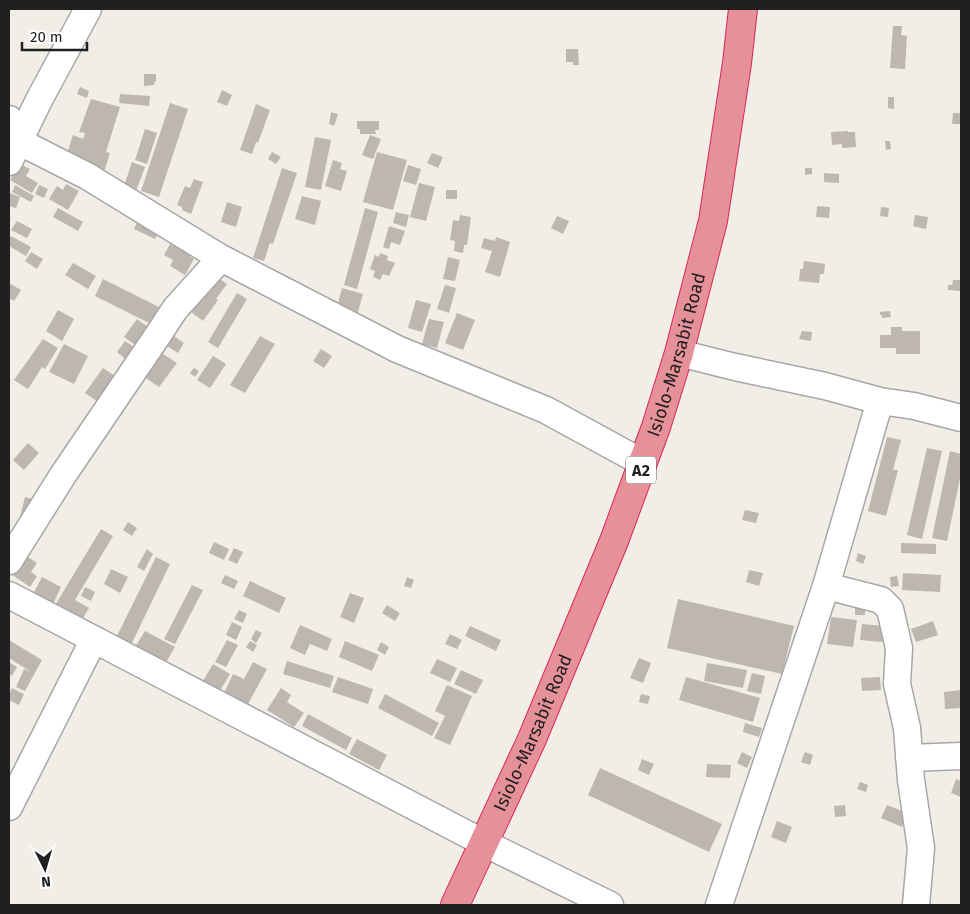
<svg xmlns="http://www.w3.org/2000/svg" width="970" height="914" viewBox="0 0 970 914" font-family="'Fira Sans',sans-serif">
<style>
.building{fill:#bdb7b0}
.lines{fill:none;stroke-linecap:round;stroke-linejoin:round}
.street-casing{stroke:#a7a7a7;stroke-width:29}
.highway-casing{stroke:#d92956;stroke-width:30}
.street{stroke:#fff;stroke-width:26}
.highway{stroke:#e69099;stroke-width:28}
.labels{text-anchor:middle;stroke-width:4;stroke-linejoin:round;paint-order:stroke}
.shield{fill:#fff;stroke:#636363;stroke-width:1}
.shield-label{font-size:16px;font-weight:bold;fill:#202020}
.street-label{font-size:18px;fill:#202020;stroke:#fff}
</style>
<rect width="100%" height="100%" fill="#f1eee7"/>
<!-- building -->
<path class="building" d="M893,26h9l-1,9 6,1 -2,33 -15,-1z
M566,49h12l1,16h-6v-3h-7z
M144,74h12v8h-2v3l-10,1z
M80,87l9,4 -2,7 -10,-4z
M222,90l10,5 -5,11 -10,-4z
M120,94l30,2 -1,10 -30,-3z
M888,97h6v12l-6,-1z
M91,99l29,8 -14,45 4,1 -6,19 -39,-12 8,-25 10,4 2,-6 -6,-1z
M170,103l18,6 -29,88 -18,-6z
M256,104l14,6 -12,33 -2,-1 -4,12 -12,-4z
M331,112l7,2 -4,12 -5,-2z
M953,113h8v11h-9z
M357,121h22v9h-4l1,4h-16v-5h-3z
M145,129l12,4 -10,31 -12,-4z
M848,131v1h7l1,15 -14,1v-4l-10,1 -1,-13z
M370,135l11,4 -8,20 -11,-4z
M315,137l16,3 -10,50 -16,-3z
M885,141h5l1,8 -5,1z
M272,152l9,5 -5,7 -8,-5z
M377,152l30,8 -14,50 -30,-8z
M432,153l11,4 -5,11 -11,-5z
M333,160l9,3 -2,6 7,2 -6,20 -16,-5z
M132,162l13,5 -9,24 -12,-5z
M20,164l10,5 -4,7 12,7 -6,10 -22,-13z
M408,165l13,4 -5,16 -13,-4z
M282,168l15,5 -24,71 -3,-1 -6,18 -11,-3z
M805,168h7v6l-7,1z
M824,173l15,1v9l-15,-1z
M194,179l9,3 -12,32 -9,-4v-3l-5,-2 8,-19 5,2z
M419,183l16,4 -9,34 -16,-4z
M66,184l13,7 -11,19 -19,-11 8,-13 6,4z
M15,185l19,11 -3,6 -19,-10z
M39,185l9,4 -4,9 -9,-4z
M446,190h11v9h-11z
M10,193l10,4 -4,11 -7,-2z
M302,196l19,5 -6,24 -20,-6z
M227,202l15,5 -6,20 -15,-5z
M817,206l13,1 -1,11 -13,-1z
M881,207l8,1 -1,9 -8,-1z
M58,208l25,14 -5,9 -25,-14z
M365,208l13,4 -21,77 -13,-4z
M396,212l13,3 -3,12 -13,-4z
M460,215l11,2 -4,28h-3l-1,8 -9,-2 1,-10 -5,-1 3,-20 6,1z
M915,215l13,2 -2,12 -13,-3z
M557,216l12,5 -6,13 -12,-6z
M138,220l21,10 -4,9 -21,-10z
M17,221l15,8 -5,9 -16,-8z
M389,226l16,5 -5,14 -9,-3 -2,7 -6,-2z
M11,236l20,11 -5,9 -17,-10v-7z
M496,237l14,5 -10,35 -15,-5 7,-21 -11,-3 3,-10 11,3z
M177,240l17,9 -4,8 4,2 -9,16 -15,-9 3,-6 -9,-5 6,-11 3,2z
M31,252l12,7 -6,10 -12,-8z
M380,253l8,3 -1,4 8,3 -6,13 -6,-2 -3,6 -7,-3 2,-6 -5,-2 5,-14 4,2z
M448,257l12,3 -5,21 -12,-2z
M804,261l21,3 -1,10h-4l-1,9 -20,-2 1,-12h3z
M73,263l23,13 -8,13 -23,-14z
M217,277l10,7 -11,15 2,1 -15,21 -16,-12z
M103,279l58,29 -8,17 -58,-29z
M953,280h8v11l-13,-1v-5h4z
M9,283l12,7 -7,11 -5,-3z
M445,285l11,3 -7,25 -12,-4z
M342,288l21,6 -6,22 -21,-5z
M237,293l10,6 -29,49 -10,-6z
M416,300l15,4 -9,28 -14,-4z
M58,310l16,9 -12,22 -16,-10z
M890,311l1,6 -9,1v-3h-2v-3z
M457,313l18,7 -12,30 -18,-7z
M137,319l14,10 -13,18 -14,-10z
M429,319l15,3 -7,26 -15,-4z
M891,327h11v4h18v23h-24v-6h-16v-13h11z
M802,331l10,1 -1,9 -12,-2z
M174,336l10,7 -6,10 -11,-7z
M260,336l15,8 -30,49 -15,-8z
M43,339l15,9 -13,21 -3,-2 -14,22 -14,-9z
M125,341l9,6 -9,12 -8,-7z
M64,344l24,12 -14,28 -25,-12z
M321,349l11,7 -8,12 -11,-7z
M160,352l17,11 -18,24 -16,-11z
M213,356l13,8 -16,24 -13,-8z
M103,368l15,10 -18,25 -15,-10z
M194,368l5,3 -4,6 -5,-4z
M887,437l14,3 -8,30h5l-12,46 -18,-5z
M28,443l11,10 -15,17 -11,-10z
M927,448l15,3 -20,88 -15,-4z
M950,451l11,3v20l-14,67 -15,-3z
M25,497l16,4 -5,20 -16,-4z
M745,510l14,3 -3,10 -14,-3z
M128,522l9,6 -5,8 -9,-6z
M101,529l12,7 -38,64 14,8 -9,15 -26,-16z
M214,542l15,7 -5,11 -15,-7z
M901,543l35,1v10l-35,-1z
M234,548l9,4 -6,12 -9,-4z
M147,549l6,5 -9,17 -7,-4z
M858,553l8,3 -3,8 -7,-3z
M25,555l12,8 -6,9 6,4 -7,11 -19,-13z
M156,557l14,7 -41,85 -15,-7z
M111,569l17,8 -8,16 -16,-9z
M749,570l14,3 -4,13 -13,-4z
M903,573l38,2 -1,17 -38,-2z
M225,575l13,6 -4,8 -13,-6z
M897,576l2,10 -8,1 -1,-10z
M42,577l19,10 -8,17 -20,-10z
M407,577l7,3 -3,8 -7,-2z
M250,581l36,17 -7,15 -36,-17z
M192,585l11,5 -28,54 -11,-5z
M85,587l10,5 -4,9 -10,-5z
M350,593l14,5 -10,25 -14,-6z
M678,599l116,27 -12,48 -115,-26z
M855,603h10v12h-10z
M387,605l13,8 -5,8 -13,-8z
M239,610l8,4 -4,9 -9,-4z
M831,617l26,3 -4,27 -26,-3z
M933,621l5,14 -22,7 -5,-13z
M232,622l10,5 -6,13 -10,-5z
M862,624l22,2 -1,16 -23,-2z
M300,625l32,14 -5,12 -17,-7 -5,11 -15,-7z
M470,626l31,14 -5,11 -31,-15z
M256,630l6,3 -6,10 -5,-4z
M145,631l30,16 -10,17 -30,-17z
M450,634l12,6 -5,9 -12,-5z
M9,640l33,20 -17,31 -9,-4 8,-18 7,3 -22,-14z
M227,640l11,5 -12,22 -11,-5z
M250,641l7,4 -4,7 -7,-5z
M345,641l34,14 -7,16 -33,-14z
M381,642l8,5 -4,8 -8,-5z
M639,658l12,5 -8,20 -13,-5z
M437,659l20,9 -7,14 -20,-9z
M287,661l47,15 -4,12 -47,-14z
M9,662l8,5 -5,9 -3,-2z
M253,662l14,7 -20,37 -23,-13 9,-19 11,5z
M707,663l40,7 -4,18 -39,-7z
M213,664l17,10 -12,20 -17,-10z
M461,670l22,10 -7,14 -22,-10z
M752,673l13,3 -4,18 -14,-3z
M338,677l35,12 -5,15 -36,-12z
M686,677l74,21 -7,24 -74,-22z
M880,677l1,13 -19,1 -1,-13z
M447,685l25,11 -22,49 -16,-7 11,-22 -10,-5z
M12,688l12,6 -5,11 -10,-5v-5z
M281,688l10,7 -4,7 17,11 -10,14 -27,-17z
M961,690v18l-16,1 -1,-17z
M385,694l54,29 -7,13 -54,-28z
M641,694l9,2 -2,8 -9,-2z
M308,714l44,24 -6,12 -44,-24z
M745,723l17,5 -3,9 -16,-5z
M357,739l30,16 -8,15 -30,-16z
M742,752l10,5 -5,11 -10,-5z
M805,752l8,3 -3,10 -9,-3z
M642,759l12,5 -5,11 -11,-5z
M707,764l24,1 -1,13 -24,-1z
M600,768l122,56 -13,28 -121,-57z
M956,779l5,2v16l-10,-4z
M860,782l8,3 -2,7 -9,-3z
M845,805l1,11 -11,1 -1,-11z
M887,805l20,8 -5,14 -21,-9z
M777,821l15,6 -6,16 -15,-6z"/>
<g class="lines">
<!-- street casing -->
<g class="street-casing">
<path id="street" d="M9,119l11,23 67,34 134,82 176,91 149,61 97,53
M9,162l30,-62 49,-91
M679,353l56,14 90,19 55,15 34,5 47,12
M9,561l54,-86 95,-140 17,-26 46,-51
M826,586l55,14 9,9 9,39 -2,36 10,44 4,52 10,68 -5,57
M9,595l475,248 126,62
M909,758l52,-2
M9,807l85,-168
M719,905l107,-319 54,-185"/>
</g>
<!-- highway casing -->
<g class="highway-casing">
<g id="highway">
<path id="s1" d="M455,905l77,-166 82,-198 42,-114 23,-74 34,-132 24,-158 6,-54"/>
</g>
</g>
<!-- street -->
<use href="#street" class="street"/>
<!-- highway -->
<use href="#highway" class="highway"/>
</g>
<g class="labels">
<!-- shield labels -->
<rect class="shield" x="626" y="456.5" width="30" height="27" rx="4"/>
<g class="shield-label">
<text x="641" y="476">A2</text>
</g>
<!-- street labels -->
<g class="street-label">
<text dy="6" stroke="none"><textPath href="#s1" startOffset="594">Isiolo-Marsabit Road</textPath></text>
<text dy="6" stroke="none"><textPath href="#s1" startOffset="189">Isiolo-Marsabit Road</textPath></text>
</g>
</g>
<!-- border -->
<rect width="970" height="914" fill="none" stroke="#202020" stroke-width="20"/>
<!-- north arrow -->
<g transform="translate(45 869) rotate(175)" stroke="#ffffff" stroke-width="4" paint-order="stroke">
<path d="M0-4L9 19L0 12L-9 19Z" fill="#202020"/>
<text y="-8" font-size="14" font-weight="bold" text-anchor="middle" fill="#202020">N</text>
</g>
<!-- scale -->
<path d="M22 42v8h65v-8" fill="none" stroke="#202020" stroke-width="2.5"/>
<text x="30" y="42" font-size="15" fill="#202020" stroke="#ffffff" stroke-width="4" paint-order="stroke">20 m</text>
</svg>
